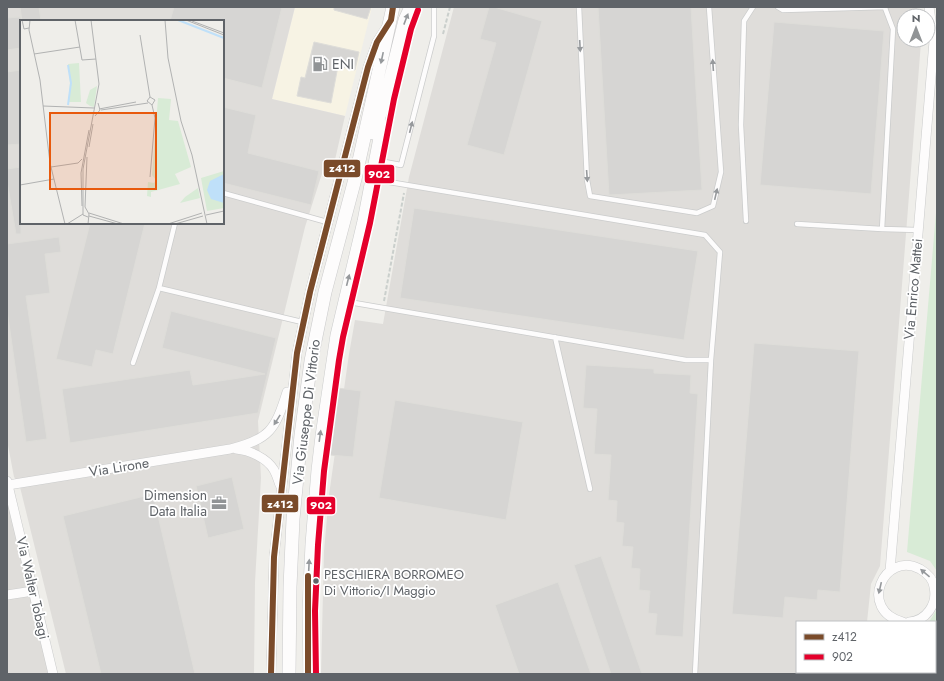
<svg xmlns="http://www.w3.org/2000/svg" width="944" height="681" viewBox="0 0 944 681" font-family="Jost,sans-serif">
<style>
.commercial{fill:#f7f3e4}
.industrial{fill:#dfddda;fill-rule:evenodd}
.green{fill:#d8ebd6}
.building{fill:#d6d5d3;stroke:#deddd9}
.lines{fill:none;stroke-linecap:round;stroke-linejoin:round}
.service-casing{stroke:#cbcccc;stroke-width:6}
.minor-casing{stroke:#cbcccc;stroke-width:10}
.secondary-casing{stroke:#cacacb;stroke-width:14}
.path{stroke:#cacfcc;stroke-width:2;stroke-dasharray:4 2;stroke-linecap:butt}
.service{stroke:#fdfcfc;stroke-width:4.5}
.minor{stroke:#fdfcfc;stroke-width:9}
.secondary{stroke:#fdfcfc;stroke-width:13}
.bus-1-casing{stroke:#fff;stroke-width:9}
.bus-2-casing{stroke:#fff;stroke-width:9}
.bus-1{stroke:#7a4b2a;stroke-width:6}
.bus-2{stroke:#e4002b;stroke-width:6}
.oneway{fill:#96999c}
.bus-dot{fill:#5f6368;stroke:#fff;stroke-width:1.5}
.labels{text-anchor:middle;stroke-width:3.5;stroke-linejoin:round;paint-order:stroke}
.bus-label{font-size:13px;fill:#5f6368;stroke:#fff;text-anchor:start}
.poi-label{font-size:14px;fill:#5f6368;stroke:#fff;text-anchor:start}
.street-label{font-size:14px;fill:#5f6368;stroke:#fff}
.inset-river{fill:none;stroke:#bfe0f9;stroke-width:2}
.inset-road{fill:none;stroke:#b1b2b2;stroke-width:1}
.view{fill:#e8590c;fill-opacity:0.15;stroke:#e8590c;stroke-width:2}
.inset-edge{fill:none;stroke:#5f6368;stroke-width:2}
.line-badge{stroke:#fff;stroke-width:1.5}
.badge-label{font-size:11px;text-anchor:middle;font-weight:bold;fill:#fff}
</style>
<rect width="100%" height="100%" fill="#efeeea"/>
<!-- commercial -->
<path class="commercial" d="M295,7h77l-27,109 -73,-17z"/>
<!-- industrial -->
<path class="industrial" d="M7,7h288l-23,92 73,17 -11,48h-9l-20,63 -47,194 3,57 -6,104 -1,92h-188l-47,-191 -5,-6 -7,-37zM21,21h202v202h-202z
M454,7h463l1,9h-14v24h17v2l-41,524 -9,18 -4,38h-70v50h64v2h-540l3,-123 5,-56 20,-141 6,-34 28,4 26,-147z
M7,479l46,195h-46z"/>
<!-- green -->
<path class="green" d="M937,201v370l-7,-10 -23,-9z
M937,609v65h-66v-2h64v-50h-6z"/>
<!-- building -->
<path class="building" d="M20,7h19l2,14h-19z
M174,7h108l-20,81 -39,-10v-57h-53z
M334,7h37l-4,12 -33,-9z
M489,7h5l48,14 -38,134 -37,-10 29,-102 -16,-4z
M598,7h93l11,183 -93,5z
M21,17v31l-14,2v-32z
M774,22l110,9 -13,163 -111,-9z
M314,42l45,10 -4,18 -17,-4 -7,37 -34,-7 4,-19 4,1z
M21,70v74l-14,1v-73z
M223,107l33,8 -8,38 71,18 -8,34 -88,-22z
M21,167v67h-5l-9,-53v-12z
M414,208l284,43 -14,89 -284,-42z
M90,223h55l-32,131 -17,-4 -4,17 -36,-8z
M59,237l2,15 -16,2 5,39 -24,3 21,143 -21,3 -19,-132v-66z
M171,311l105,27 -18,75 -188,30 -8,-54 128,-19 3,15 72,-11 -103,-26z
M754,343l105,8 -19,241 -22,-2 -1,10 -32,-3 -2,21 -51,-4z
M586,365l68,4v4l37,2 -1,18 8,1 -15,243 -28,-2 2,-21 -9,-1 2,-22 -11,-1 1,-21 -9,-1 2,-21 -11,-1 2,-23 -8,-1 1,-21 -9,-1 3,-45 -17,-1 3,-45 -14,-1z
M337,388l24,3 -8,66 -23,-2z
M395,400l128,22 -17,98 -127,-22z
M232,477l12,52 -36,9 -12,-52z
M153,494l42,180h-94l-38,-158z
M601,556l41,118h-31l-37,-109z
M558,582l33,92h-72l-24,-69z"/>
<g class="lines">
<!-- service casing -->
<g class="service-casing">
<path id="service" d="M579,7l8,173 3,16 107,17 16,-7 8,-34 -12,-165
M778,7l5,3 103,-3
M374,160l27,5 33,-129v-29
M371,179l334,56 15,17 -9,108
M223,193l104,29
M746,221l-5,-96 3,-104 9,-14
M175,223l-16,65 143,34
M797,224l85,5 11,-200 -8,-21
M882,229l36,1
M343,301l343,59h25l-16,314
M555,337l35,152
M133,363l26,-75"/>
</g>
<!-- minor casing -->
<g class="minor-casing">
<path id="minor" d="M236,449c13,1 31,9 38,21 3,5 4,10 6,15
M7,481l46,193
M8,485l222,-36c40,-10 45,-19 57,-57
M890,571l44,-530 -5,-34
M7,595l26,-4
M903,622c-46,-12 -19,-72 17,-53 7,4 13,10 14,18 4,17 -8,34 -25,35
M271,674l3,-117 23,-204 13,-61 58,-225 9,-25 9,-14
M308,674l-1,-63 3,-67 6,-74 4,-34 15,-101 27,-114 19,-99"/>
</g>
<!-- secondary casing -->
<g class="secondary-casing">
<path id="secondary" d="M373,133l13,-36 19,-77 6,-13
M289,674l1,-87 3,-68 8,-84 10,-74 14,-69 30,-113 38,-172"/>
</g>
<!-- path -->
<path class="path" d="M443,34l7,-27
M384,301l20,-108"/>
<!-- service -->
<use href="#service" class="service"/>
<!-- minor -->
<use href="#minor" class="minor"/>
<!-- secondary -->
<use href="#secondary" class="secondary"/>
<!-- bus-1 casing -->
<g class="bus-1-casing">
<path id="bus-1" d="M308,576v98
M271,674l3,-117 23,-204 13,-61 58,-225 9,-25 14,-22 2,-13"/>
</g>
<!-- bus-2 casing -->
<g class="bus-2-casing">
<path id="bus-2" d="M316,674l-1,-63 3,-66 6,-74 15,-111 4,-23 27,-114 24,-124 17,-70 7,-19"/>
</g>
<!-- bus-1 -->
<use href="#bus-1" class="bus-1"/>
<!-- bus-2 -->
<use href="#bus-2" class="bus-2"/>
</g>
<!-- one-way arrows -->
<defs><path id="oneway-solid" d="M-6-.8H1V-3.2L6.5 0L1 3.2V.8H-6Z"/></defs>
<g class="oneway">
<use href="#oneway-solid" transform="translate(406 19) rotate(-69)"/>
<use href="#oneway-solid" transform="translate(580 46) rotate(87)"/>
<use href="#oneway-solid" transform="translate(382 58) rotate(102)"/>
<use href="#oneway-solid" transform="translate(713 65) rotate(-94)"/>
<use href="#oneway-solid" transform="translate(411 127) rotate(-76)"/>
<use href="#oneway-solid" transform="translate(587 176) rotate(86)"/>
<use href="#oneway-solid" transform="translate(716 194) rotate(-77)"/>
<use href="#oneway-solid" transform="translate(348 280) rotate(-76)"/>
<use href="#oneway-solid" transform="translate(277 420) rotate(122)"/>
<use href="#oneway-solid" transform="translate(320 436) rotate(-82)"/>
<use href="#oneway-solid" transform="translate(309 565) rotate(-87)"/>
<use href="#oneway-solid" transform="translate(925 573) rotate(-140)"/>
<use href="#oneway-solid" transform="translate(880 588) rotate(103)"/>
</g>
<!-- icons -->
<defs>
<g id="fuel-bare" transform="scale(1.2)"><path d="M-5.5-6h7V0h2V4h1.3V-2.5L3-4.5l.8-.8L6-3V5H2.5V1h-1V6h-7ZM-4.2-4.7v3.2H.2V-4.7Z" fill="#919496" stroke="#fff" stroke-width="2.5" paint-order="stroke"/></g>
<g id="office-bare" transform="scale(1.2)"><path d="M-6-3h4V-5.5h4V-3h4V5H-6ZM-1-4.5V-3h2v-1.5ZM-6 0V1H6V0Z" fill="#919496" stroke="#fff" stroke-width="2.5" paint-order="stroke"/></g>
</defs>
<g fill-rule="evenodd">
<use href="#fuel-bare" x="320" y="64"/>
<use href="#office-bare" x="219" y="503"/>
</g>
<!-- markers -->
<circle class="bus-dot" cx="316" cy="581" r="3.5"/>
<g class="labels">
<!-- bus labels -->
<g class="bus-label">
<text x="324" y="579">PESCHIERA BORROMEO<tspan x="324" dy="16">Di Vittorio/I Maggio</tspan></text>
</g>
<!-- poi labels -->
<g class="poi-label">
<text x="332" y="69">ENI</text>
<text x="207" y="500" text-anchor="end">Dimension<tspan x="207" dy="16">Data Italia</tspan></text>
</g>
<!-- street labels -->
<g class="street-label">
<text transform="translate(913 289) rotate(-85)" y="5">Via Enrico Mattei</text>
<text transform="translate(306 412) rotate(-83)" y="5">Via Giuseppe Di Vittorio</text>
<text transform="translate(119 467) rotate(-9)" y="5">Via Lirone</text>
<text transform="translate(33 588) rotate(77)" y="5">Via Walter Tobagi</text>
</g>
</g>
<!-- overview -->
<g transform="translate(20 20)">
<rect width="204" height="204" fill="#efeeea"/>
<path d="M59,43l2,39h-12l-1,3 2,-22 -2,-19zM77,66l-3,21 -4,-1 -4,-3 4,-13zM138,78l13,1 -2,21 9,1 13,46 -16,7 5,10 -29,8v5l-4,-1 1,-14 6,1 2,-3 -4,-5zM204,151v37l-17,3 -6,-33zM178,168l2,10 -20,5 5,-6z" fill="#d8ebd6"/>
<path d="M204,154v29l-13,-4 -4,-9 3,-9z" fill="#bfe0f9"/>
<path class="inset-river" d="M158,0l46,18M48,85l3,-22 -3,-18"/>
<path class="inset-road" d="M2,0l2,9 5,-1M10,0l-1,10 11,50 10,83 15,61M55,0l7,40 14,-1M145,0l3,38 13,63 11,34 15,69M166,0l38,15M172,1l32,12M120,15l10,62M14,34l46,-7M23,86l51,2M79,89l37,-7M81,90l47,-7M75,96l5,-6 -2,-7M69,127l4,-23M31,147l27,-4 4,-4M130,157l5,-59 -3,-13 -5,-4 3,-4 5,3 -3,5M0,165l34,-6M62,186l-1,-33 8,-43M65,187l2,-50M65,187l4,7 -1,10M69,193l35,11M186,195l18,-4M69,196l29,8M68,197l-5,-2v-46l16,-85 -8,-64M47,204l16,-10M148,204l34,-11M155,204l28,-8"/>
<path class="view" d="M30,93h106v76h-106z"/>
<rect width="204" height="204" class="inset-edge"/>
</g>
<g class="line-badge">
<rect x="323" y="159" width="38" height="19" rx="4" fill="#7a4b2a"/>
<rect x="364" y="164" width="31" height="20" rx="4" fill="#e4002b"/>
<rect x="261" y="494" width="38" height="19" rx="4" fill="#7a4b2a"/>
<rect x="306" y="496" width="30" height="19" rx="4" fill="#e4002b"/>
</g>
<g class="badge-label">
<text x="342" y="172">z412</text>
<text x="379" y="178">902</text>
<text x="280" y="508">z412</text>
<text x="321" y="509">902</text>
</g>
<!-- border -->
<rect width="944" height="681" fill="none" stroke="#5f6368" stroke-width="16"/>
<!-- legend -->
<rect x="796" y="621" width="140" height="52" fill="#ffffff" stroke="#bfc1c3"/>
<rect x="804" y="634" width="20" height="6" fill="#7a4b2a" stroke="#bfc1c3"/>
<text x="832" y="641" font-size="12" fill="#5f6368">z412</text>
<rect x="804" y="654" width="20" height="6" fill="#e4002b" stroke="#bfc1c3"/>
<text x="832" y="661" font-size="12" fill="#5f6368">902</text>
<!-- north arrow -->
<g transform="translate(916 28)"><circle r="19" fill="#ffffff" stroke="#bfc1c3"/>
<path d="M0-3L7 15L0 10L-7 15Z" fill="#919496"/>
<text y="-6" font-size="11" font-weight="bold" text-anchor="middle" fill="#5f6368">N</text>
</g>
</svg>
